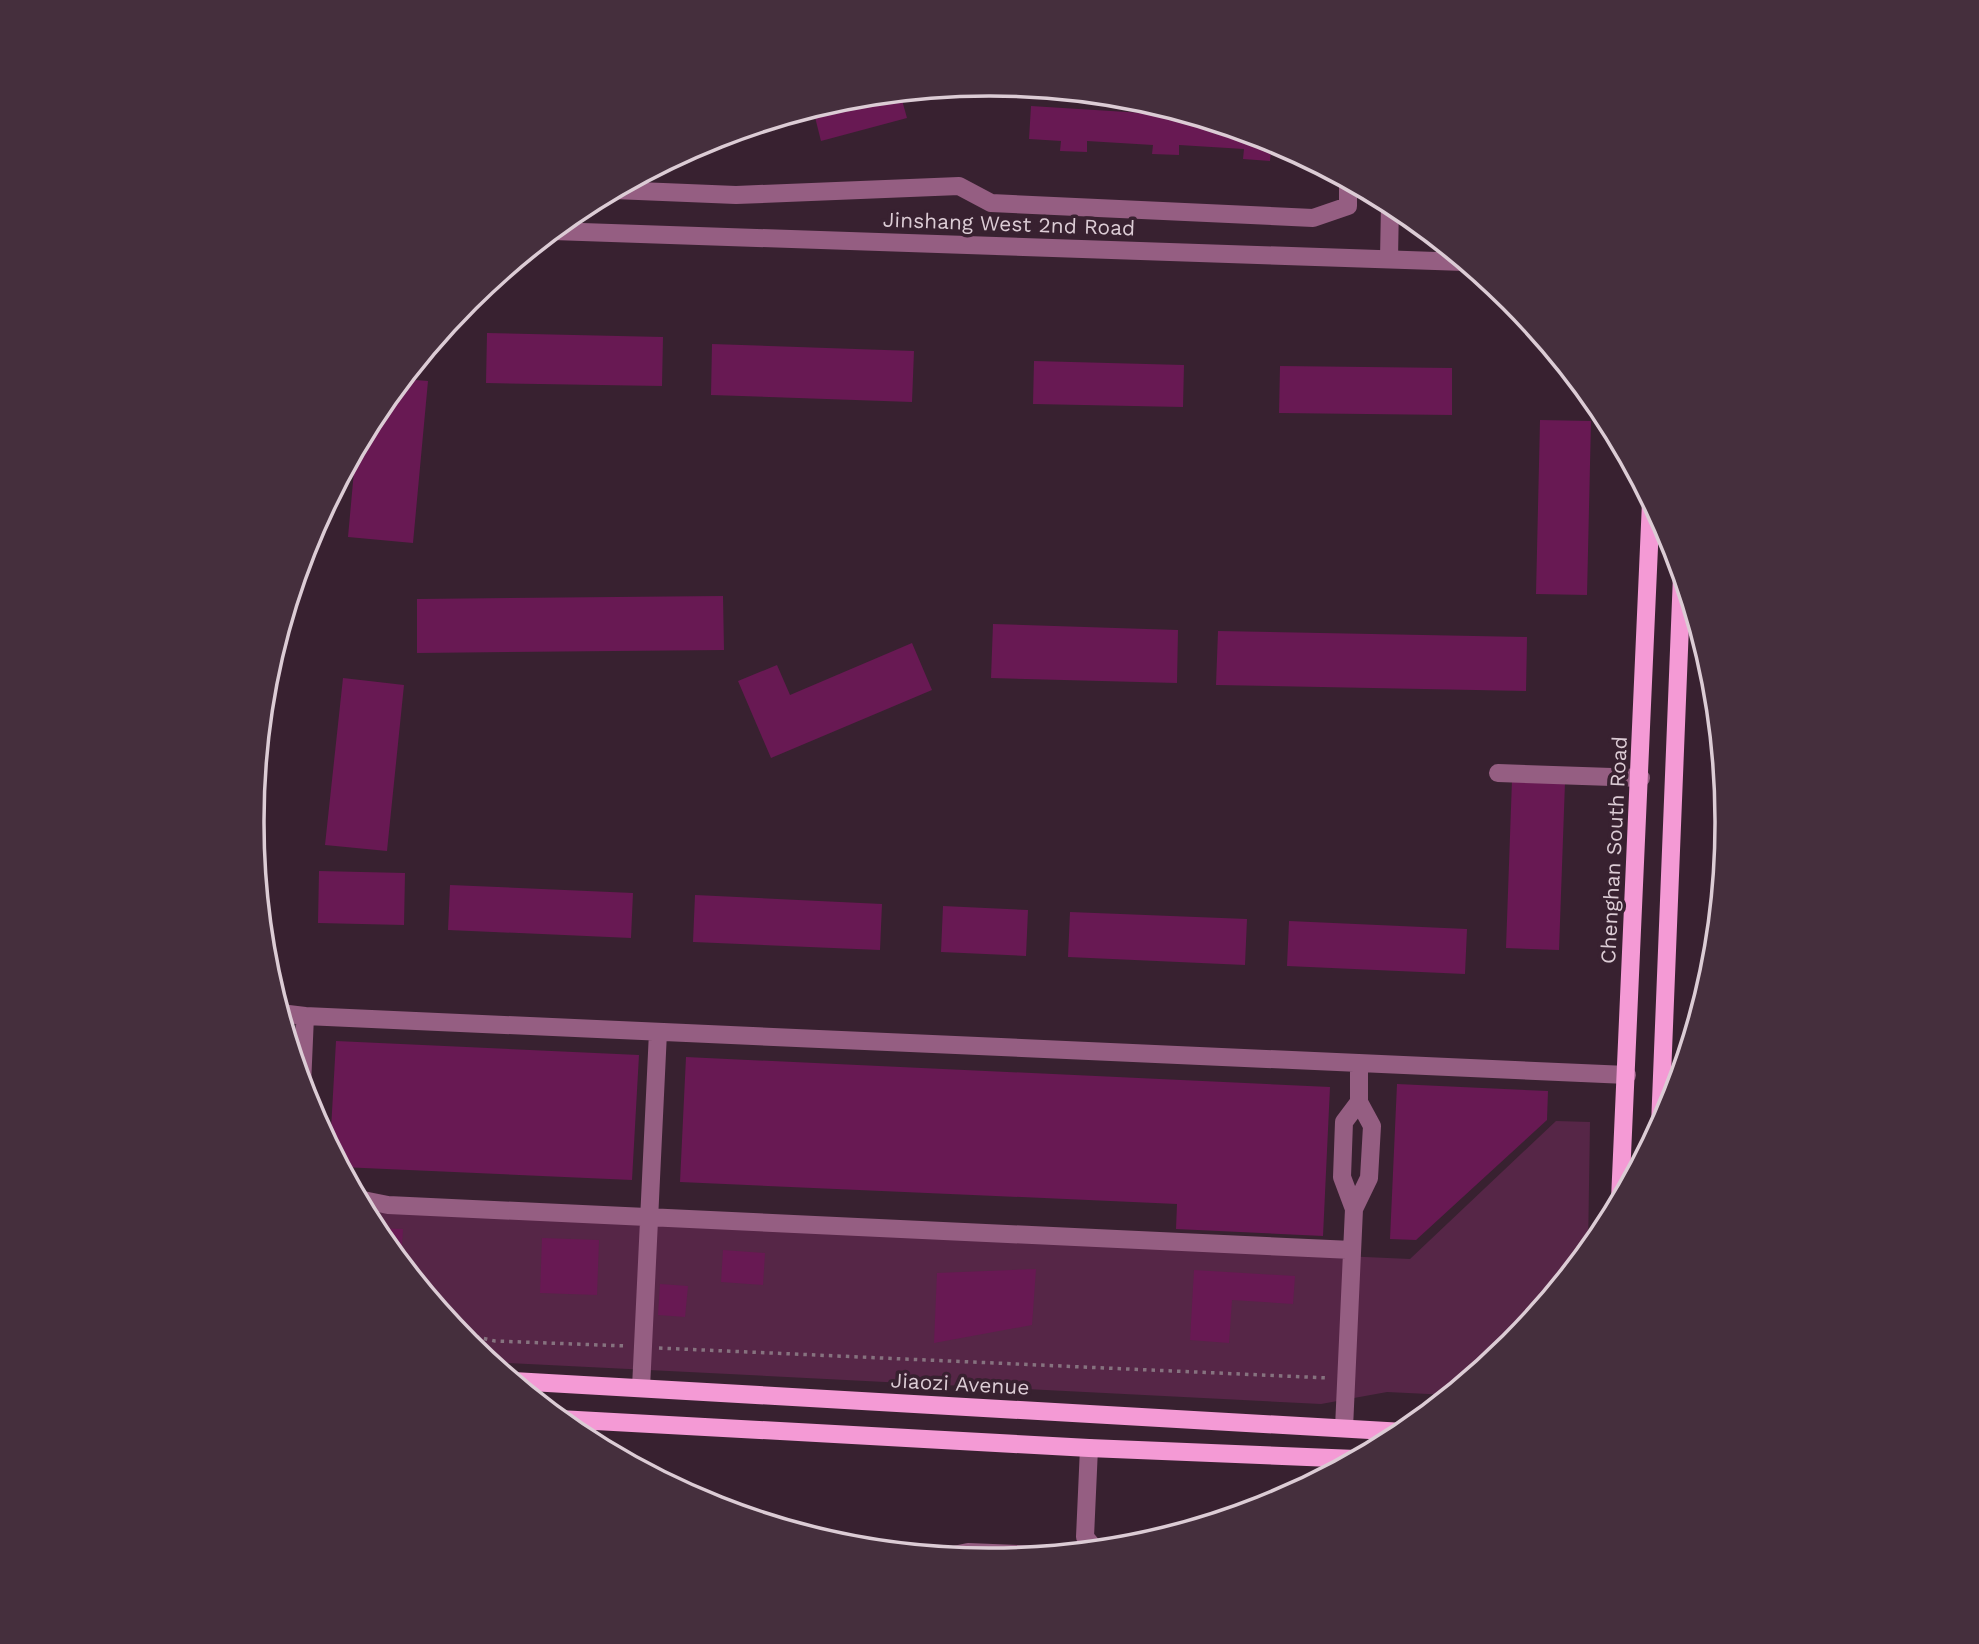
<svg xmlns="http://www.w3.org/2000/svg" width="1979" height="1644" viewBox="0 0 1979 1644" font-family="'Work Sans',sans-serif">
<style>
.green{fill:#562647}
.building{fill:#681953}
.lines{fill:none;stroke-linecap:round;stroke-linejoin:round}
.path{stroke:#86727f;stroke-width:3.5;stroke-dasharray:3.5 5;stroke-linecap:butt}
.minor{stroke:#955e82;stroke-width:18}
.major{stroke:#f49ad5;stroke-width:18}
.labels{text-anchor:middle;stroke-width:7;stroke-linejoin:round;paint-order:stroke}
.street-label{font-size:21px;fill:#dcccd5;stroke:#382130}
.rim{fill:none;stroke:#dcccd5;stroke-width:3.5}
</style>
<rect width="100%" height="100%" fill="#382130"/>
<!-- green -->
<path class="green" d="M1556,1121l34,1 -2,128 -77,94 -62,51 -62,-3 -66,12 -831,-42 -23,-18 -91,-112 -11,-20 1045,47z"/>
<!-- building -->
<path class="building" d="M900,93l7,25 -86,23 -8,-32 43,-12z
M1031,106l160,10 81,24 21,11 -22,-1 -1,11 -27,-2 1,-10 -65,-4v10l-27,-1 1,-9 -66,-4v11l-27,-1 1,-10 -32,-2z
M487,333l176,4 -1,49 -176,-3z
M712,344l202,7 -2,51 -201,-7z
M1034,361l150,4 -1,42 -150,-3z
M1280,366l172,2v47l-173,-2z
M403,379l25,2 -15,162 -65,-6 8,-88 20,-37z
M1540,420l51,1 -4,174 -51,-1z
M723,596l1,54 -307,3v-54z
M993,624l185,6 -1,53 -186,-5z
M1218,631l309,6 -1,54 -310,-6z
M912,643l20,47 -161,68 -33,-77 39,-16 13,30z
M343,678l61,7 -17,166 -62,-6z
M1512,780l53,2 -6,168 -53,-2z
M319,871l86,2 -1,52 -86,-2z
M450,885l183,8 -2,45 -183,-8z
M695,895l187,9 -2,46 -187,-8z
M943,906l85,4 -2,46 -85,-4z
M1070,912l177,7 -2,46 -177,-8z
M1289,921l178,8 -2,45 -178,-8z
M336,1041l303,14 -7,125 -291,-13 -11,-20z
M686,1057l644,30 -7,149 -147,-7 1,-25 -497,-22z
M1397,1084l151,7 -1,29 -131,120 -26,-1z
M374,1228l29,1 -2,34 -25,-31z
M542,1238l57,2 -2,55 -57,-2z
M723,1250l42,3 -2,32 -42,-3z
M1036,1269l-4,56 -98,18 3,-70z
M1194,1270l101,6 -2,28 -61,-4 -3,43 -39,-3z
M660,1284l28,2 -3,31 -27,-2z"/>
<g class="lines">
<!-- path -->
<path class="path" d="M459,1333l36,8 132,5
M659,1348l670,30"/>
<!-- minor -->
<path class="minor" d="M614,190l122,5 223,-9 32,17 322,15 35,-12v-25
M553,231l912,31
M1389,259l1,-55
M1498,773l143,5
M280,1013l25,3 -3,69
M305,1016l1322,59
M1359,1102v-39
M358,1199l30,6 964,45
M641,1388l17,-356
M1344,1428l10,-219 15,-31 3,-52 -13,-24 -15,20 -2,55 12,32
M1089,1448l-4,89 11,13
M949,1556l19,-4 74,3"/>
<!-- major -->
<path class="major" d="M1660,1126l22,-551
M1620,1200l31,-698
M513,1381l891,51
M559,1419l530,29 267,11"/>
</g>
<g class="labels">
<!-- street labels -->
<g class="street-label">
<text transform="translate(1009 224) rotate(2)" y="7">Jinshang West 2nd Road</text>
<text transform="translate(1614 850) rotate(-87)" y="7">Chenghan South Road</text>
<text transform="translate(960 1384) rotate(3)" y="7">Jiaozi Avenue</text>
</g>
</g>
<!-- crop -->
<path d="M0 0H1979V1644H0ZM989 96H990A725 725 0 0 1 1715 821V823A725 725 0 0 1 990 1548H989A725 725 0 0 1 264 823V821A725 725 0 0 1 989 96Z" fill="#452f3d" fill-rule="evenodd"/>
<path class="rim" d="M989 96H990A725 725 0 0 1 1715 821V823A725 725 0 0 1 990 1548H989A725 725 0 0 1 264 823V821A725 725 0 0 1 989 96Z"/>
</svg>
